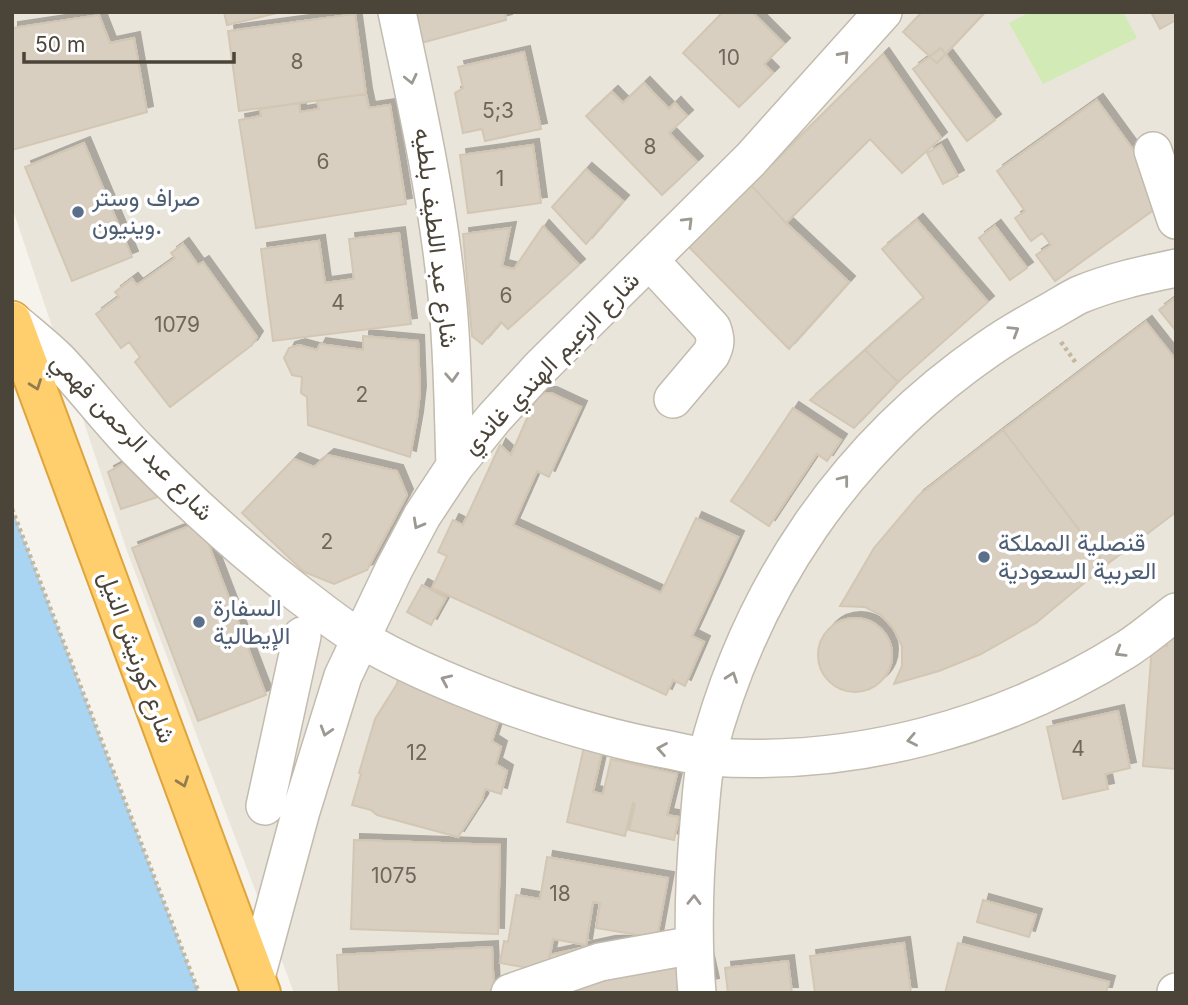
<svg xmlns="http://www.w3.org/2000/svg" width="1188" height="1005" viewBox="0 0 1188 1005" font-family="Inter,Vazirmatn,sans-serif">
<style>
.residential{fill:#eae5da}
.green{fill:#d2eab5}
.water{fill:#a9d4f2}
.building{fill:#d8cfc1;stroke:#d3c7b4;stroke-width:2;filter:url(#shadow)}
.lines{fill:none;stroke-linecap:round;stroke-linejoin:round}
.minor-casing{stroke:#c2bbae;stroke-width:40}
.highway-casing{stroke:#e0a43c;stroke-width:42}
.path{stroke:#c4b79f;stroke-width:4.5;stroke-dasharray:3.5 3.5;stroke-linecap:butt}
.minor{stroke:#fff;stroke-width:37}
.highway{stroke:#ffcf6e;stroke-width:38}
.oneway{stroke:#9c9892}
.oneway2{stroke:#937c4e}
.service-dot{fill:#5c6f8a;stroke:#fff;stroke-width:2.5}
.labels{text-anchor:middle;stroke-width:7;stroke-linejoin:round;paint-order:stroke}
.number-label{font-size:21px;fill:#6e675b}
.service-label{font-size:24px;fill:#4e5e75;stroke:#fff;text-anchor:start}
.street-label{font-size:24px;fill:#4b4439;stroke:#fff}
</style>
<defs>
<filter id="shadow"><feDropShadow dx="6" dy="-6" stdDeviation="0" flood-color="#0004"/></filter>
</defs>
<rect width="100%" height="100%" fill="#f6f3ec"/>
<!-- residential -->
<path class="residential" d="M12,12h1164v981h-882l-167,-442 -115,-344z"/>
<!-- green -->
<path class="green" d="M1030,12h93l14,26 -94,46 -34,-61z"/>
<!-- water -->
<path class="water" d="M12,509l187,484h-187z"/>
<!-- building -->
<path class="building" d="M224,12h57l-54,13z
M408,12h97l1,8 -92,25z
M723,12h29l32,32 -20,20 9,9 -34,34 -56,-54z
M922,12h63l-48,51 -34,-31z
M1151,12h25v8l-16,9z
M355,14l11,80 -127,17 -11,-80z
M99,15l11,28 24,-5 13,74 -135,38v-122z
M941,48l54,72 -28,21 -54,-72z
M524,52l17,77 -56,12 -3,-12 -19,4 -8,-40 8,-5 -5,-21z
M883,54l58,84 -39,35 -32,-34 -84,84 -35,-38z
M644,83l25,26 6,-6 12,13 -18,17 28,29 -35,33 -76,-79 26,-24 11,11z
M366,94l3,14 21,-3 16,99 -150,24 -17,-108 22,-4 -1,-7 39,-6 1,9 19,-3 -2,-8z
M1097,100l72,99 -114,82 -19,-26 15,-10 -9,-12 -11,8 -16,-23 10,-7 -28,-40z
M84,143l48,114 -60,24 -47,-114z
M533,145l8,58 -73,10 -8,-58z
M941,145l17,31 -15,8 -16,-31z
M586,169l37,32 -37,43 -34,-37z
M751,185l35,38 63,59 -60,67 -100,-102z
M917,220l71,82 -90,80 -33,-32 59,-52 -42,-49z
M543,226l36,39 -71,64 -7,-7 -19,22 -10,-8 -9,-102 47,-6 -8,38 12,3z
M995,226l32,42 -17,12 -31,-42z
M399,233l12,91 -138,17 -12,-92 58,-8 6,42 29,-4 -5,-40z
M183,244l15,21 5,-3 54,75 -5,8 -82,62 -35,-45 5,-5 -11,-15 -8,6 -25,-34 23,-17 -4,-5 17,-13 5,6 38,-27 -4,-5z
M1176,297v34l-17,-21z
M1146,322l30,38v152l-70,53 -103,-135z
M363,336l55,5 2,51 -3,26 -7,39 -102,-32 -1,-28 -6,-4 1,-16 -10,-2 -8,-17 5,-10 10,-3 18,5 3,-6 43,6z
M865,350l33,32 -44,46 -44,-28z
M538,393h13l30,14 -32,70 -12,-6 -24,54 148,68 35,-75 42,19 -46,99 12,6 -19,44 -12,-6 -7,15 -234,-107 15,-32 -9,-4 15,-32 10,5 37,-80 11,10z
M793,408l48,32 -14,21 -10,-7 -48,72 -38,-25z
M1003,430l103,135 -70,58 -55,31 -42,17 -45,13 8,-18v-20l-9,-18 -12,-13 -16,-8 -25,-1 34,-58 44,-52z
M328,455l69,16 10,24 -40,75 -33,14 -30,-12 -62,-59 52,-54 20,8z
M128,461l30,36 -37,12 -13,-37z
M200,522l66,173 -68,26 -66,-173z
M422,585l24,13 -15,27 -24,-13z
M818 655a37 37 0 1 1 74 0a37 37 0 1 1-74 0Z
M1168,626h8v143l-33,-3 9,-121 15,1z
M398,678l102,38 -8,25 9,6 -5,17 11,7 -6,23 -16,-5 -3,11 -24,37 -81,-22 -6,-5 -19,-5 9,-31 -2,-1 16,-54 22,-35z
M1118,711l12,57 -25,6 3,15 -45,10 -16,-72z
M584,747l18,5 -9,40 10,2 8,-35 66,15 -10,41 12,2 -5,23 -45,-10 6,-26 -2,-1 -8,33 -58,-14z
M354,840l146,5 -2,89 -147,-5z
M547,857l121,21 -11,60 -61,-10 4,-25 -7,-1 -7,43 -33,-6 -6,32 -47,-8 4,-22 4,1 8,-47 24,4z
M983,900l53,15 -7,22 -52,-15z
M703,939l10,45 -38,9h-120v-13l-6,-25 60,-13z
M904,943l7,50h-96l-5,-37z
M958,943l151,39 -3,11h-161z
M492,947l2,46h-155l-2,-38z
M788,961l4,32h-64l-3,-25z"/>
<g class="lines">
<!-- minor casing -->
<g class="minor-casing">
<path id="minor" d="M397,12c20,94 41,188 50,283 6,57 6,114 8,171
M1153,151l23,69
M650,261l62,67c4,11 4,16 -1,26l-38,45
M12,320c15,13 32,26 46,40 28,29 52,62 81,91 50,51 104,100 161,144 19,14 39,31 60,43 44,27 99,49 147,67 53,19 107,35 163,45 13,3 26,6 40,7 146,10 293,-30 417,-108 17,-11 33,-25 49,-37
M265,806l37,-170
M256,977l45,-166 42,-135 51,-107 28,-53 33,-50 39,-48 45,-49 212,-210 132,-147
M510,993l90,-31 94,-17
M697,993c-5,-57 -3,-113 2,-170 2,-22 3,-47 8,-68 43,-167 139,-308 281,-406 20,-14 41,-26 63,-38 9,-5 18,-11 28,-16 31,-13 64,-20 97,-27
M1176,993v-1"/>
</g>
<!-- highway casing -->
<g class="highway-casing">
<path id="highway" d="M12,321l249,672"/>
</g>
<!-- path -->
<path class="path" d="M1061,342l15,21
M12,509l187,484"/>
<!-- minor -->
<use href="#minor" class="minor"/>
<!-- highway -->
<use href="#highway" class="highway"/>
</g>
<!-- one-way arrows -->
<defs><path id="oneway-chevron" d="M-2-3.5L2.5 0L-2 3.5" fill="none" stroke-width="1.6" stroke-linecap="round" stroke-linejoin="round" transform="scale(1.75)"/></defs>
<g class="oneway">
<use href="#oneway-chevron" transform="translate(844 56) rotate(-48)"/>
<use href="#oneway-chevron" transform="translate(411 79) rotate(77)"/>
<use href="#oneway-chevron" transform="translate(688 222) rotate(-45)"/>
<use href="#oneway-chevron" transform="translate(1014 331) rotate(-32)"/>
<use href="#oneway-chevron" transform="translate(452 377) rotate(87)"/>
<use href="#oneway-chevron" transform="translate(844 480) rotate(-52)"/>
<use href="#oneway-chevron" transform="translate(418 524) rotate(119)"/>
<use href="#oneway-chevron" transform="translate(1120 652) rotate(149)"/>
<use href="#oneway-chevron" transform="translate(732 677) rotate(-70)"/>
<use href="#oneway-chevron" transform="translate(446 680) rotate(-156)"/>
<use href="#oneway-chevron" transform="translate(326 731) rotate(107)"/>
<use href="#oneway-chevron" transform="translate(912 740) rotate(169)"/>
<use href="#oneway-chevron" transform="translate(662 749) rotate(-170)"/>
<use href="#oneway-chevron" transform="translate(694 900) rotate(-89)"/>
</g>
<g class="oneway2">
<use href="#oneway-chevron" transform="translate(36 385) rotate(70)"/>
<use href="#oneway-chevron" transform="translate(183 782) rotate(70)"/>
</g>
<!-- markers -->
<g class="service-dot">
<circle cx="78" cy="212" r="7"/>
<circle cx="984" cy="557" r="7"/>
<circle cx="199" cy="622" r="7"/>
</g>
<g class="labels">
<!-- number labels -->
<g class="number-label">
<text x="729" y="65">10</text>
<text x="297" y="69">8</text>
<text x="498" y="118">5;3</text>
<text x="650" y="154">8</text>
<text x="323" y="169">6</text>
<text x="500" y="186">1</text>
<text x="506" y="303">6</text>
<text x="338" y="310">4</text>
<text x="177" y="332">1079</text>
<text x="362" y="402">2</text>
<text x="327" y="549">2</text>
<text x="1078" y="756">4</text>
<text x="417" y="760">12</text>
<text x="394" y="883">1075</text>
<text x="560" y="901">18</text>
</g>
<!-- service labels -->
<g class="service-label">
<text x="92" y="206">صراف وستر<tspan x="92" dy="28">وينيون.</tspan></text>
<text x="998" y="551">قنصلية المملكة<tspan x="998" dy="28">العربية السعودية</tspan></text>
<text x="213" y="616">السفارة<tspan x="213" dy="28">الإيطالية</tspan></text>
</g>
<!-- street labels -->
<g class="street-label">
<text transform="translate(436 238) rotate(83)" y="8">شارع عبد اللطيف بلطيه</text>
<text transform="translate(551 363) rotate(-46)" y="8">شارع الزعيم الهندي غاندي</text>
<text transform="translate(132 437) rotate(46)" y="8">شارع عبد الرحمن فهمي</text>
<text transform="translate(137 657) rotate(70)" y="8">شارع كورنيش النيل</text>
</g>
</g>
<!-- border -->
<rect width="1188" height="1005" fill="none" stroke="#4b4439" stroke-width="28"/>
<!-- scale -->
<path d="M24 52v10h210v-10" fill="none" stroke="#4b4439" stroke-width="3.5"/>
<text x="35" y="52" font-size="21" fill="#4b4439" stroke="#ffffff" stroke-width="5" paint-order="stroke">50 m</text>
</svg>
